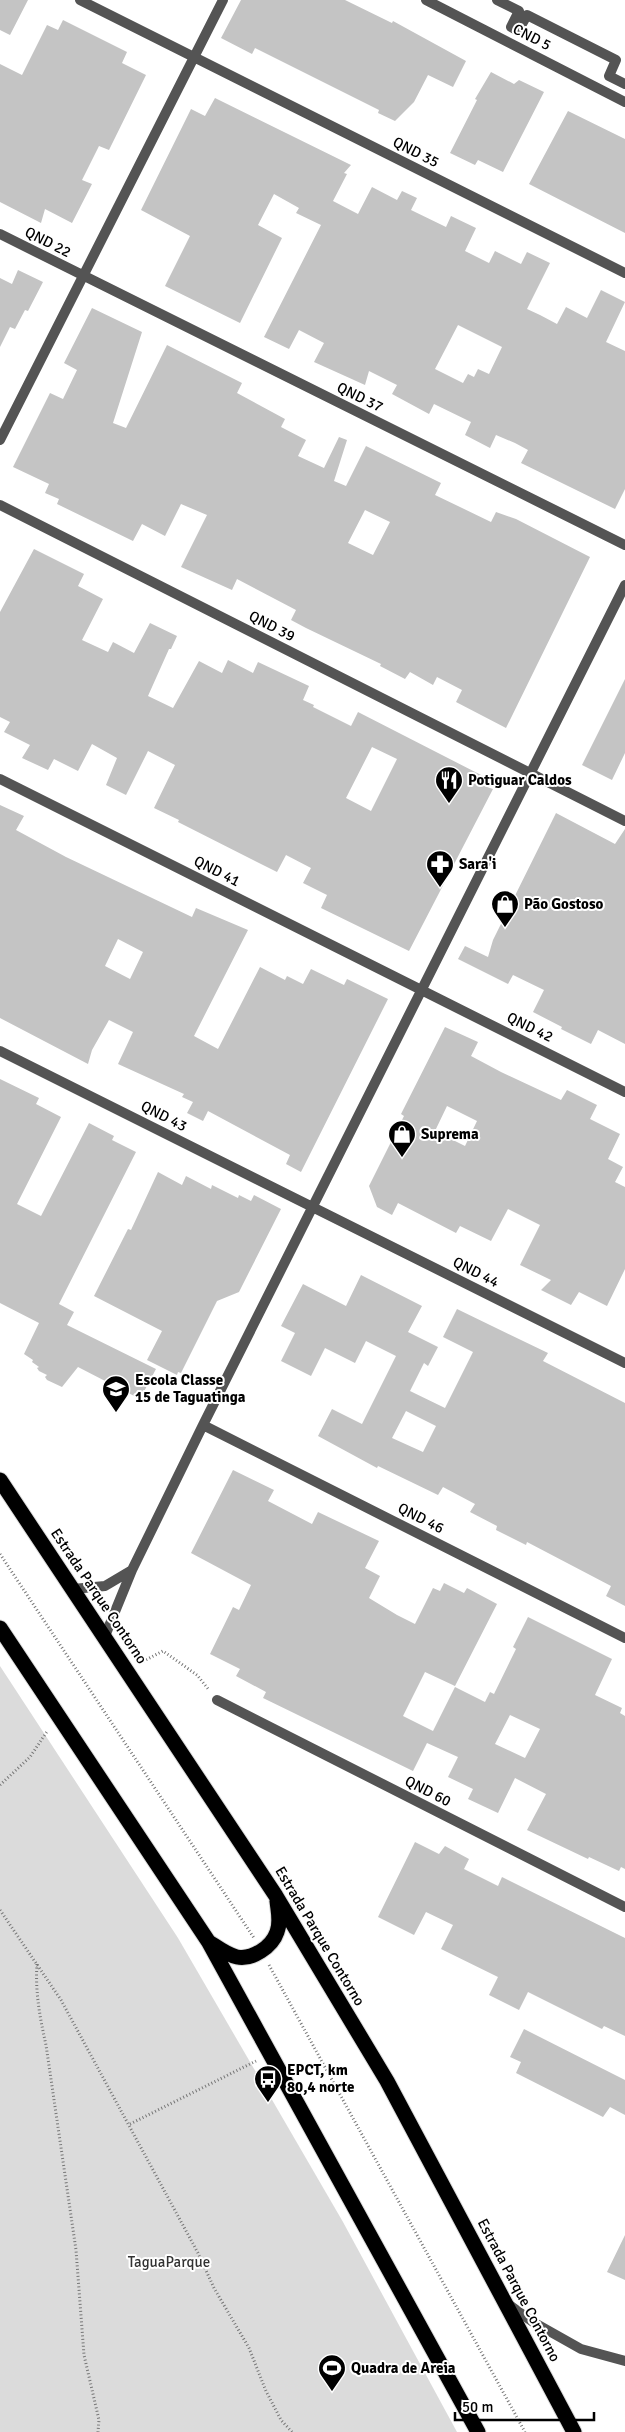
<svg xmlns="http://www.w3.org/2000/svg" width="625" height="2432" viewBox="0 0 625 2432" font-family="Signika,sans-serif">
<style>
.green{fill:#dbdbdb}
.building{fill:#c4c4c4;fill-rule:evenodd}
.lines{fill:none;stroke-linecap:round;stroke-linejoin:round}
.highway-casing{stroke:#dbdbdb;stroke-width:17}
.path{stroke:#767676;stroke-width:3;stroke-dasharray:1 2.5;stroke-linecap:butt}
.street{stroke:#545454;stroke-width:10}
.highway{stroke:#000;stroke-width:15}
.labels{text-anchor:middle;stroke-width:4;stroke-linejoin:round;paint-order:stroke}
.street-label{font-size:15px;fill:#000;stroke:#fff}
.poi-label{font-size:15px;font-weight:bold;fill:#000;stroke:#fff;text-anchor:start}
.park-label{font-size:15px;fill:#323232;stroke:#fff}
</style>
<rect width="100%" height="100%" fill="#fff"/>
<!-- green -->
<path class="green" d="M0,1666l178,272 165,284 114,210h-457z"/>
<!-- building -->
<path class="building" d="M0,0h28l-18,35 -10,-5z
M241,0h104l47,23 1,-2 73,40 -13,26 -25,-12 -14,27 -19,19 -17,-8 1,-3 -124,-62 -3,6 -31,-16z
M63,20l64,32 -5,11 24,12 -37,75 -10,-4 -17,34 10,4 -20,39 -27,-14 -4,14 -41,-21v-138l22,11 25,-50 11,5z
M491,72l23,12 5,-4 25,12 -41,80 -25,-12 -3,5 -25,-12 27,-53 -2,-1z
M215,98l136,67 -7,8 3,1 -14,27 25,13 14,-27 25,13 5,-9 15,7 -6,12 35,17 5,-11 25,12 -11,23 24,12 6,-12 26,13 6,-12 23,11 -23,46 13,6 17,9 9,-17 21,11 14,-28 24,12 -19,40 19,9v138l-10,20 -94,-46 7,-13 -13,-7 -19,-8 -6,13 -25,-13 6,-13 -37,-18 -5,10 -37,-20 5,-9 -28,-14 -4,14 -51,-23 10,-19 -25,-13 -10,19 -25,-12 57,-112 -25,-12 3,-5 -25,-14 -16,31 24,13 -42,85 -75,-37 25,-50 -49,-26 50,-101 14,7zM458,325l44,22 -13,27 -11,-5 -4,8 -6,-3 -5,9 -28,-14z
M568,111l57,28v94l-96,-49z
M18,270l25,12 -15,29 -3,-1 -10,19 -5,-2 -10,20v-69l12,6z
M92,308l50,24 -29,91 13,5 41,-83 75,38 -5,10 48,26 -4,8 25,13 -8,16 26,12 15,-31 8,3 -13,41 12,5 20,-40 75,37 -6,12 25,12 31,15 5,-10 20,7 74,38 -84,171 -50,-26 6,-12 -25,-13 -4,8 -23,-13 -5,7 -25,-13 1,-2 -75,-36 -15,-8 5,-10 -59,-31 -5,11 -51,-23 26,-52 -26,-11 -16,32 -23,-12 -9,17 -76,-37 2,-5 -14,-6 4,-9 -36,-17 37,-74 13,6 14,-29 -13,-7zM365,510l25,12 -17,33 -25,-12z
M34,549l50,25 -6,12 25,13 -21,41 26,12 5,-10 21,11 16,-30 27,13 -6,13h-2l-21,47 25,12 26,-47 23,12 6,-13 25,13 5,-11 51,24 -6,14 11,5 -1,2 38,19 7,-14 125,64 -5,8 15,5 -84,162 -88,-43 6,-13 -24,-12 8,-15 -25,-13 -9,17 -99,-50 1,-2 -25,-12 21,-43 -27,-14 -22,44 -20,-10 11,-27 -25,-14 -14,27 -24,-12 -6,11 -26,-12 8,-13 -26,-13 6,-10 -10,-5v-105zM372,747l25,12 -26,52 -25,-13z
M625,679v74l-13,27 -30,-15z
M0,805l24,11 -8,14 50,27 126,60 4,-9 52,22 -54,106 24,13 42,-82 25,13 2,-4 16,8 8,-15 33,16 3,-6 41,20 -87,173 -15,-8 4,-9 -82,-44 -5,10 -16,-8 6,-11 -11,-5 2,-3 -66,-30 15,-32 -24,-12 -17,30 -4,14 -88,-46zM118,939l25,13 -13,27 -25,-13z
M556,813l59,31 10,-15v215l-27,-14 -7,14 -30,-15 1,-2 -29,-15 11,-22 -31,-15 -5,9 -50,-25 7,-13 23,11 5,-17z
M445,1027l33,15 -7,14 30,16 60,28 6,-10 30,15 -7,14 30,15 -12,25 15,8 -8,15 10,5v82l-18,37 -28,-14 -8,13 -30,-15 10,-10 -31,-15 20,-40 -32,-16 -17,32 -31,-15 -4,7 -58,-30 -6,12 -15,-8 -8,-21 35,-70 -3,-2zM447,1106l30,15 -12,25 -30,-15z
M0,1079l39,19 -3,6 25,13 -44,87 24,12 48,-93 25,13 -2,4 24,12 -77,152 15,8 -7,13 89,44 -16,30 -62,-32 -16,20 -15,-7 -2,-3 2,-2 -8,-4 -2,-3 2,-1 -7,-5 1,-2 -9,-6 15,-31 -39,-20z
M158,1172l24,13 4,-9 25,13 1,-4 26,13 1,-3 12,6 3,-6 27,14 -42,83 -22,9 -36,72 -3,-1 -1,3 -30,-15 15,-29 -68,-35 34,-67 3,1z
M361,1275l61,31 -14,26 30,15 -10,19 -4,-3 -14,28 35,17 28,-56 -30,-15 14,-28 91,44 -5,8 82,42v203l-19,-10 5,-10 -84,-44 -1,3 -30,-15 1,-4 -27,-14 5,-8 -32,-17 -5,8 -60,-29 -1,2 -59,-32 14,-27 30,15 34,-68 -30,-15 -11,22 -30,-15 -14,28 -30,-15 14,-28 -14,-7 22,-42 43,22zM406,1411l30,15 -13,26 -31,-14z
M233,1470l41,20 -6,11 44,23 6,-12 61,29 -14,27 15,8 -11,22 28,17 18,9 18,-36 7,3 4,-8 20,10 3,-5 30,16 -42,82 -30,-14 -22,44 30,15 22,-44 30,15 5,-10 4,2 22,-45 -3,-2 15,-30 84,42 -17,36 27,13 -2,5 5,3v153l-4,-2 -2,4 -30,-14 -1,2 -61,-29 19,-36 -31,-16 -17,35 -30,-14 5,-10 -25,-12 10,-20 -31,-14 -14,28 -150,-73 3,-6 -30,-16 4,-7 -30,-15 23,-47 6,3 12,-25 -60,-32zM510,1715l30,14 -15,29 -30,-14z
M415,1842l24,12 6,-8 24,13 -5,10 34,17 4,-9 123,61v98l-21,-10 -2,3 -74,-37 -9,18 -30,-15 9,-18 -57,-28 12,-24 -27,-13 -12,23 -36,-18z
M524,2029l101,51v35l-15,-8 -7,10 -87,-44 5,-11 -11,-5z
M625,2235v45l-18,-8z"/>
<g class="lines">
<!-- highway casing -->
<g class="highway-casing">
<path id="highway" d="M0,1480l276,416 111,185 187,351
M0,1628l208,313 270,491
M209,1942c8,5 18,13 28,15 15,3 35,-10 40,-25 4,-10 1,-21 0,-31"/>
</g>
<!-- path -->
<path class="path" d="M0,1554l254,384
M140,1663l23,-12 34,24 12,15
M0,1785l30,-28 18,-27
M0,1910l61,90 137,253 16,35 35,60 17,43 15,29 11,12
M37,1964c-2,28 3,54 9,81l30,205 8,105 15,65 -1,12
M269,1965l256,467
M130,2124l126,-63"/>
<!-- street -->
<path class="street" d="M80,0l545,273
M426,0l199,102
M497,0l22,11 -8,16 7,4 9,-16 89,45 -7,16 16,8
M0,234l625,311
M0,440l223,-440
M0,505l625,316
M0,779l625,313
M0,1051l625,312
M203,1425l422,213
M73,1589l32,-3 27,-16
M105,1636l27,-66 71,-145 422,-840
M217,1700l408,207
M508,2304l25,18 48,27 44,12"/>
<!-- highway -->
<use href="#highway" class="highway"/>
</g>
<!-- icons -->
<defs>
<g id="restaurant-pin" transform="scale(1.4375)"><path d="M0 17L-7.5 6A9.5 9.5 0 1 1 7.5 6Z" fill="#000" stroke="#fff"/><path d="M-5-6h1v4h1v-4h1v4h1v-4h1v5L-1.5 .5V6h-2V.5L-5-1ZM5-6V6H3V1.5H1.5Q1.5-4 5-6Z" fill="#fff"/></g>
<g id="pharmacy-pin" transform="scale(1.4375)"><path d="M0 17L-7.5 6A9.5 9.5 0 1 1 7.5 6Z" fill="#000" stroke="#fff"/><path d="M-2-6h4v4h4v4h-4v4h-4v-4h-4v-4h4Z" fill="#fff"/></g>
<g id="shop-pin" transform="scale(1.4375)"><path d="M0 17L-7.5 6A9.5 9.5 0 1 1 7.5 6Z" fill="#000" stroke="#fff"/><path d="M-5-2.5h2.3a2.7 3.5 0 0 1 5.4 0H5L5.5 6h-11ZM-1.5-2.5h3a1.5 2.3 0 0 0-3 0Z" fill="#fff"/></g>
<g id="school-pin" transform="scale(1.4375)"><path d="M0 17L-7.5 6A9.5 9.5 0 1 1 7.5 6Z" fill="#000" stroke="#fff"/><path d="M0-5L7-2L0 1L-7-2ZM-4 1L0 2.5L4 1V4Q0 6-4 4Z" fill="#fff"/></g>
<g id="bus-pin" transform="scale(1.4375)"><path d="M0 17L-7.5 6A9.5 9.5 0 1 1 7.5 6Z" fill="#000" stroke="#fff"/><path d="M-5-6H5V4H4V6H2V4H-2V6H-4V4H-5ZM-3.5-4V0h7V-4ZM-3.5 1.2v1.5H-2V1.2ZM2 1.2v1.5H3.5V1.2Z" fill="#fff"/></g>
<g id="stadium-pin" transform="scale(1.4375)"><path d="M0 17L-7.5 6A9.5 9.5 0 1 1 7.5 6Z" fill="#000" stroke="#fff"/><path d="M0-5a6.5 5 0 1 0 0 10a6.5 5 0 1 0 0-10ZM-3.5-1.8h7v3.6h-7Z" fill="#fff"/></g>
</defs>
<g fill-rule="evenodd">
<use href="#restaurant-pin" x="449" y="780"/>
<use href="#pharmacy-pin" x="440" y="864"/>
<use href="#shop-pin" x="505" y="904"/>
<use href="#shop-pin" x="402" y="1134"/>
<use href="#school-pin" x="116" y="1389"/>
<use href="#bus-pin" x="268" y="2079"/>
<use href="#stadium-pin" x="332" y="2368"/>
</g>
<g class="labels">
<!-- street labels -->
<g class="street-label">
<text transform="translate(532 37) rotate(27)" y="5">CND 5</text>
<text transform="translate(416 152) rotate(27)" y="5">QND 35</text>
<text transform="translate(48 242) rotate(27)" y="5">QND 22</text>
<text transform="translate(360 397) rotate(26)" y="5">QND 37</text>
<text transform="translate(272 626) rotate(27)" y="5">QND 39</text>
<text transform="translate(217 871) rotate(27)" y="5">QND 41</text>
<text transform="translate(530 1027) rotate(26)" y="5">QND 42</text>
<text transform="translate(164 1116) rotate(27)" y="5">QND 43</text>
<text transform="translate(476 1272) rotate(27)" y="5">QND 44</text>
<text transform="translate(421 1518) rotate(27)" y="5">QND 46</text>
<text transform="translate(99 1596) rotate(56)" y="5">Estrada Parque Contorno</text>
<text transform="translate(428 1791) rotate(27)" y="5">QND 60</text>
<text transform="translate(320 1936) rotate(59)" y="5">Estrada Parque Contorno</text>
<text transform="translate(519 2290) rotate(62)" y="5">Estrada Parque Contorno</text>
</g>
<!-- poi labels -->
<g class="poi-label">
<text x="468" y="785">Potiguar Caldos</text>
<text x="459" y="869">Sara'i</text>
<text x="524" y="909">Pão Gostoso</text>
<text x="421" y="1139">Suprema</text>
<text x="135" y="1385">Escola Classe<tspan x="135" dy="17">15 de Taguatinga</tspan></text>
<text x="287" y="2075">EPCT, km<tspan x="287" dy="17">80,4 norte</tspan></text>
<text x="351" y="2373">Quadra de Areia</text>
</g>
<!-- park labels -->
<g class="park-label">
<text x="169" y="2267">TaguaParque</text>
</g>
</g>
<!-- scale -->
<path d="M455 2412v8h139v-8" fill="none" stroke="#000000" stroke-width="2.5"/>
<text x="462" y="2412" font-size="15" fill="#000000" stroke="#ffffff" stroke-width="4" paint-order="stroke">50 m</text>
</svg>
